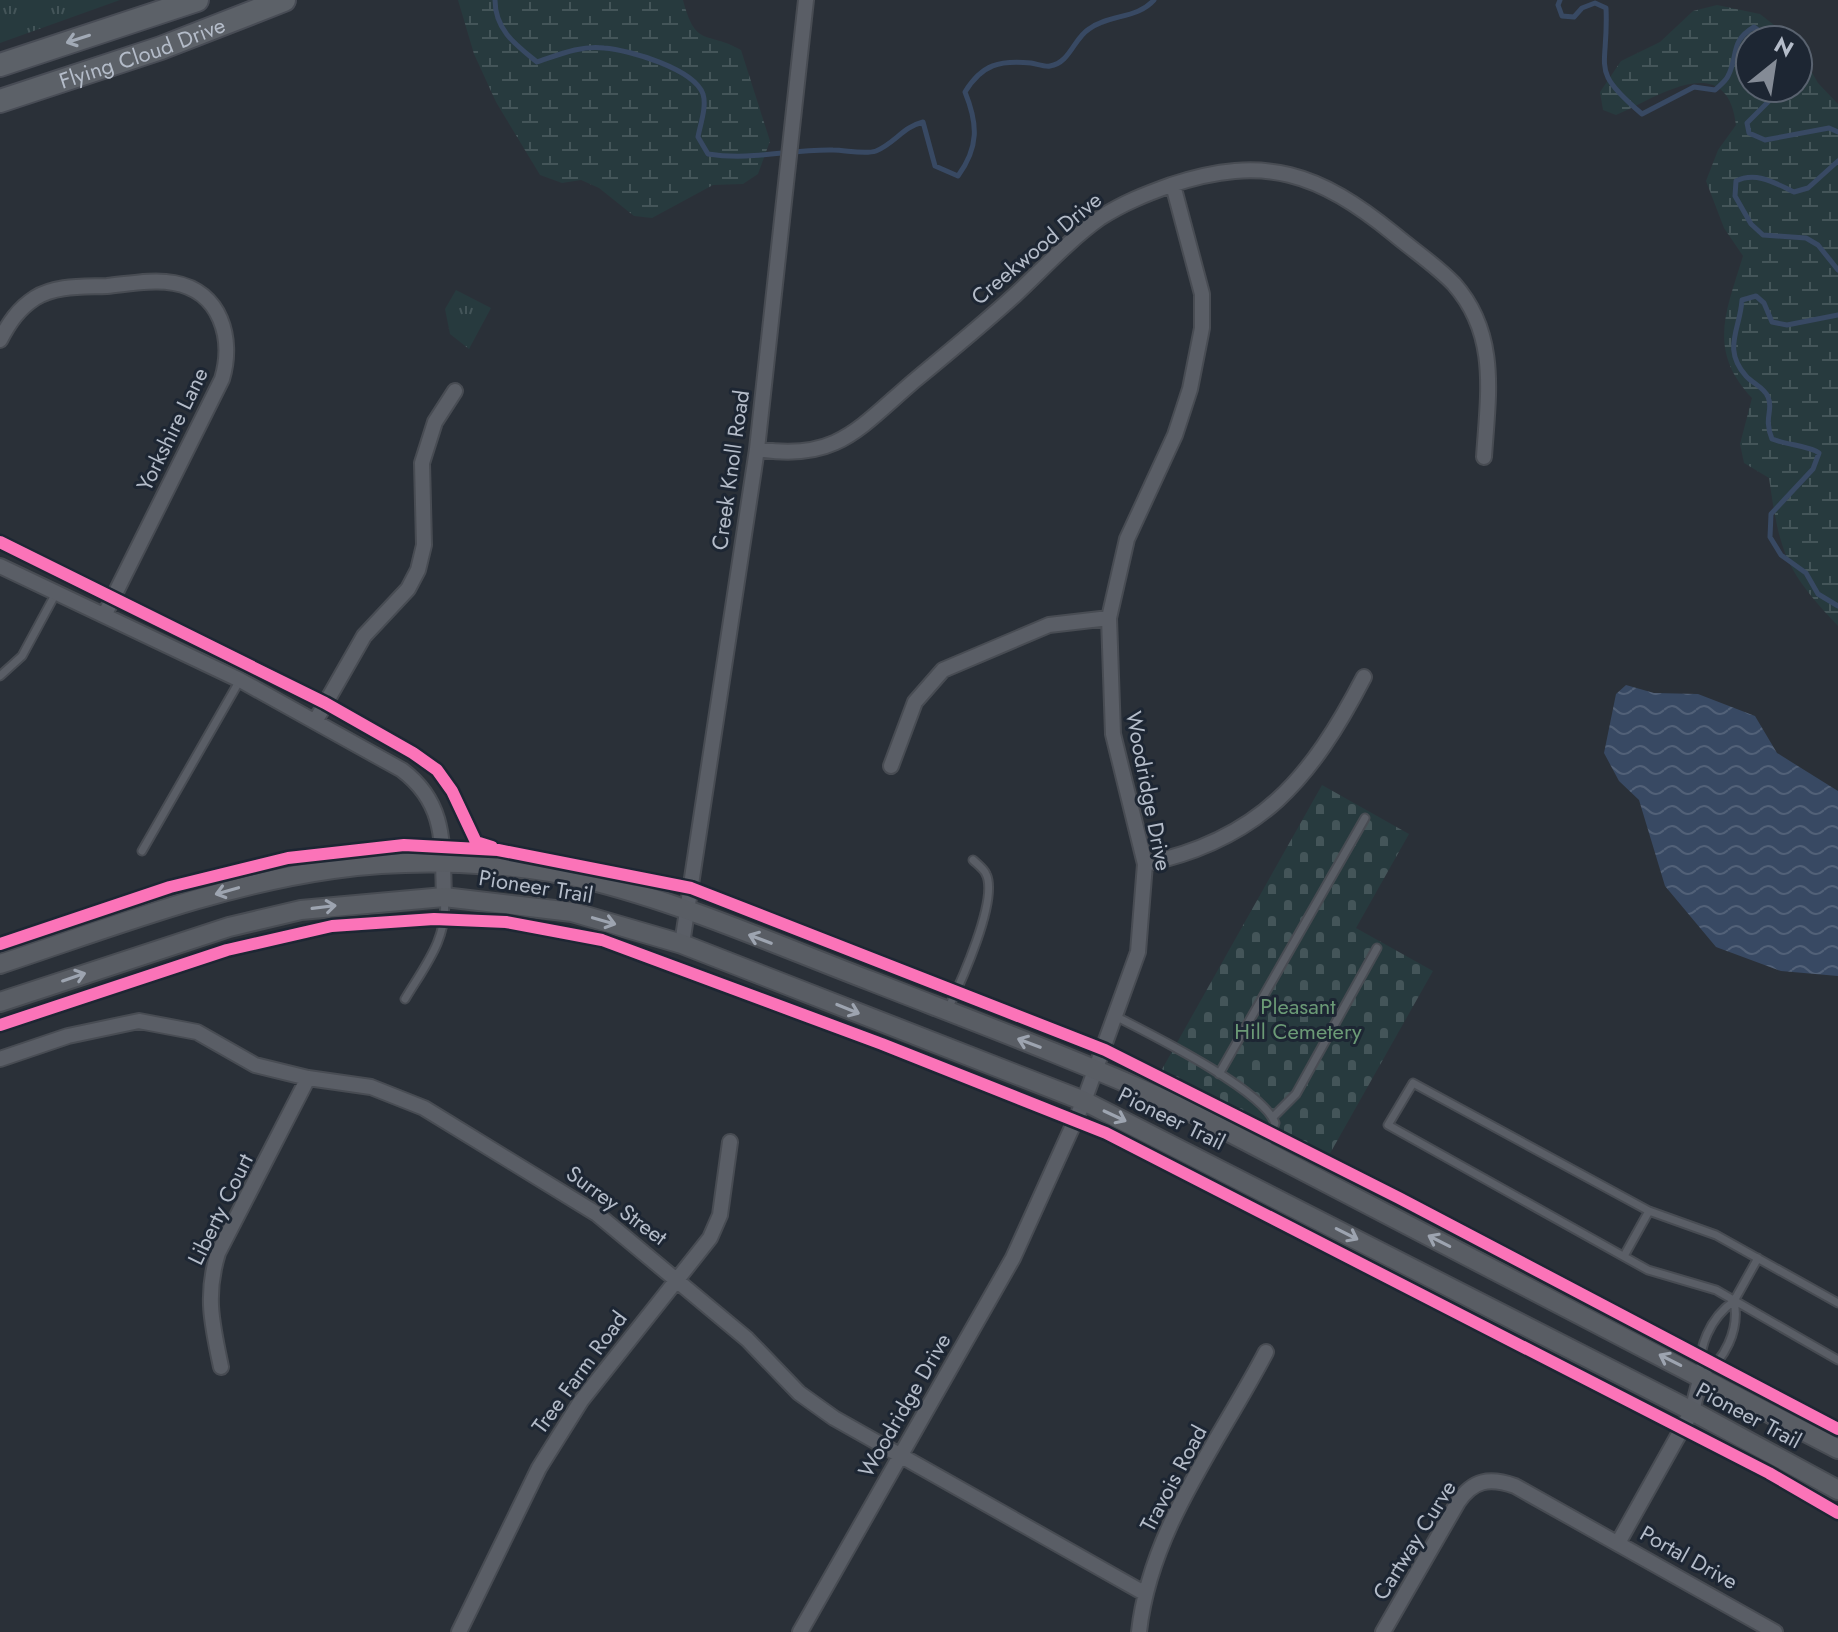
<svg xmlns="http://www.w3.org/2000/svg" width="1838" height="1632" viewBox="0 0 1838 1632" font-family="Jost,sans-serif">
<style>
.wetland{fill:url(#wetland-marsh)}
.cemetery{fill:url(#cemetery-stones)}
.park{fill:url(#park-tufts)}
.water{fill:url(#water-waves)}
.lines{fill:none;stroke-linecap:round;stroke-linejoin:round}
.stream{stroke:#384963;stroke-width:5}
.service-casing{stroke:#484c53;stroke-width:11}
.minor-casing{stroke:#484c53;stroke-width:18}
.secondary-casing{stroke:#484c53;stroke-width:22}
.primary-casing{stroke:#484c55;stroke-width:26}
.service{stroke:#5a5e66;stroke-width:7}
.minor{stroke:#5a5e66;stroke-width:14}
.secondary{stroke:#595d64;stroke-width:18}
.primary{stroke:#5c6168;stroke-width:22}
.cycleway-casing{stroke:#1d2633;stroke-width:17}
.cycleway{stroke:#fb73b8;stroke-width:12}
.oneway{stroke:#a2aab6}
.oneway2{stroke:#9da4b0}
.labels{text-anchor:middle;stroke-width:6;stroke-linejoin:round;paint-order:stroke}
.street-label{font-size:22px;fill:#b4bcc9;stroke:#1d2633}
.park-label{font-size:22px;fill:#6b9a76;stroke:#1d2633}
</style>
<defs>
<pattern id="wetland-marsh" width="20" height="14" patternUnits="userSpaceOnUse" patternTransform="scale(2)"><rect width="20" height="14" fill="#273a3e"/><path d="M1 5h8M5 5V1M11 12h8M15 12V8" fill="none" stroke="#445559"/></pattern>
<pattern id="cemetery-stones" width="16" height="16" patternUnits="userSpaceOnUse" patternTransform="scale(2)"><rect width="16" height="16" fill="#273a3e"/><path d="M2 7V4a2 2 0 0 1 4 0v3zM10 15v-3a2 2 0 0 1 4 0v3z" fill="#445559"/></pattern>
<pattern id="park-tufts" width="24" height="20" patternUnits="userSpaceOnUse" patternTransform="scale(2)"><rect width="24" height="20" fill="#273a3e"/><path d="M3 7l-1-3M5 7V3M7 7l1-3M15 17l-1-3M17 17v-4M19 17l1-3" fill="none" stroke="#445559"/></pattern>
<pattern id="water-waves" width="16" height="10" patternUnits="userSpaceOnUse" patternTransform="scale(2)"><rect width="16" height="10" fill="#384963"/><path d="M0 5q4-4 8 0t8 0" fill="none" stroke="#526178"/></pattern>
</defs>
<rect width="100%" height="100%" fill="#2a3038"/>
<!-- wetland -->
<path class="wetland" d="M458,0h225c13,49 23,30 58,50l29,91 -12,33 -15,10 -30,1 -61,33 -18,-2 -35,-28 -18,-8 -19,3 -22,-8 -44,-73 -22,-48z
M1717,5l43,9 33,26h-43v48h48v-40l20,35 20,21v522c-53,-56 -58,-72 -69,-148l-25,-15 -4,-19 12,-46c-45,-48 -26,-86 -9,-142l-19,-28 -18,-47 12,-31 18,-25c-9,-78 -80,-27 -120,-10l-13,-5 -3,-18 21,-31 39,-19 33,-31z"/>
<!-- cemetery -->
<path class="cemetery" d="M1322,785l87,49 -53,94 77,43 -105,186 -167,-86z"/>
<!-- park -->
<path class="park" d="M0,0h120l-120,43z
M456,290l35,18 -22,41 -19,-15 -5,-25z"/>
<!-- water -->
<path class="water" d="M1626,685l28,8 44,1 57,22 22,37 61,38v185l-57,-5 -65,-24 -51,-61 -26,-86 -20,-19 -15,-28 12,-59z"/>
<g class="lines">
<!-- stream -->
<path class="stream" d="M495,0c0,30 21,45 42,62 21,-7 44,-17 67,-14 26,2 90,21 99,46 4,13 -3,31 -5,43l10,17c44,7 82,-5 125,-4 13,0 31,5 43,1 19,-8 27,-24 47,-29l12,44 23,10c21,-29 20,-52 7,-84 17,-28 35,-32 66,-29 6,1 14,4 19,3 20,-3 24,-28 39,-37 21,-15 48,-10 65,-29
M1560,0l-2,5 4,11 12,1 8,-9 13,-5 11,5c3,63 -18,60 36,106l52,-27 21,3c4,-4 11,-9 13,-14 11,-21 1,-34 26,-49l18,13
M1777,88l-1,6 -29,29 2,10 16,7 64,-12 9,4
M1838,161l-30,27 -14,4c-19,-9 -38,-21 -58,-11l-1,15 16,28 12,11 43,3 12,7 20,25
M1838,315l-51,10 -15,-3 -8,-19 -8,-7 -14,4c-2,30 -20,49 4,76 6,7 19,12 22,21 6,13 -5,20 4,42 15,6 38,7 47,14l-6,16 -42,45 -1,23 11,18 25,18 12,21 20,12"/>
<!-- service casing -->
<g class="service-casing">
<path id="service" d="M0,676l22,-20 34,-63
M142,851l98,-171
M405,999c19,-32 44,-62 39,-100
M948,1009c12,-25 51,-110 38,-135 -2,-5 -9,-10 -13,-14
M1117,1017c35,18 146,73 158,106l-10,27
M1219,1074l146,-256
M1273,1117l23,-23 81,-146
M1624,1256l25,-45
M1734,1301c6,28 -9,60 -33,75 -4,-28 9,-58 33,-75z
M1734,1301l24,-43
M1838,1303l-122,-68 -67,-24 -236,-128 -25,42 260,145 68,20 122,70"/>
</g>
<!-- minor casing -->
<g class="minor-casing">
<path id="minor" d="M0,340c9,-17 18,-31 35,-42 21,-13 48,-11 72,-12 21,-2 46,-7 67,-3 47,8 60,56 48,96l-117,235
M757,449c79,13 101,-20 157,-68 34,-28 68,-56 101,-86 28,-26 54,-55 85,-77 23,-15 46,-24 71,-33 94,-31 148,-12 223,49 19,16 43,32 60,50 45,51 34,111 30,173
M0,566l240,114 162,90c45,34 40,75 42,127
M316,720l48,-84 44,-47 10,-19 6,-25 -2,-82 13,-41 20,-31
M891,766l24,-64 28,-32 106,-45 60,-7
M1145,864c115,-24 166,-85 219,-187
M682,944l75,-495 49,-449
M0,1059l68,-23 71,-15 58,11 58,33 53,13 63,9 53,21 173,106 150,125 52,54 35,25 310,175
M221,1367c-9,-43 -16,-72 -3,-114l90,-175
M1618,1543l74,-132 9,-35
M459,1632l80,-164 42,-67 129,-163 10,-23 10,-73
M800,1632l213,-374 71,-157 54,-149 7,-88 -32,-130 -4,-116 18,-79 48,-104 15,-46 12,-61v-34l-29,-109
M1139,1632c11,-103 80,-190 127,-280
M1383,1632l75,-130c15,-22 31,-25 57,-16l260,146"/>
</g>
<!-- secondary casing -->
<g class="secondary-casing">
<path id="secondary" d="M0,964c109,-36 219,-79 333,-95 81,-11 172,-8 252,10 98,24 192,66 286,102 102,40 204,78 304,123l663,345
M0,1002l229,-75 72,-17 143,-13 128,15 110,32 402,157 608,310 146,79"/>
</g>
<!-- primary casing -->
<g class="primary-casing">
<g id="primary">
<path d="M0,65l197,-65"/>
<path id="s1" d="M0,101l161,-53 123,-48"/>
</g>
</g>
<!-- service -->
<use href="#service" class="service"/>
<!-- minor -->
<use href="#minor" class="minor"/>
<!-- secondary -->
<use href="#secondary" class="secondary"/>
<!-- primary -->
<use href="#primary" class="primary"/>
<!-- cycleway casing -->
<g class="cycleway-casing">
<path id="cycleway" d="M0,542l325,161 88,50 24,17 15,21 24,51 16,5
M0,944l170,-57 118,-29 116,-13 94,5 193,38 414,162 294,148 439,231
M0,1025l227,-75 105,-24 102,-7 72,3 96,18 280,104 224,89 663,340 69,40"/>
</g>
<!-- cycleway -->
<use href="#cycleway" class="cycleway"/>
</g>
<!-- one-way arrows -->
<defs><path id="oneway-shaft" d="M-6 0H5M1.5-3L5.5 0L1.5 3" fill="none" stroke-width="1.6" stroke-linecap="round" stroke-linejoin="round" transform="scale(2)"/></defs>
<use class="oneway" href="#oneway-shaft" transform="translate(78 39) rotate(162)"/>
<g class="oneway2">
<use href="#oneway-shaft" transform="translate(227 891) rotate(164)"/>
<use href="#oneway-shaft" transform="translate(324 907) rotate(-7)"/>
<use href="#oneway-shaft" transform="translate(604 921) rotate(16)"/>
<use href="#oneway-shaft" transform="translate(760 939) rotate(-159)"/>
<use href="#oneway-shaft" transform="translate(74 977) rotate(-19)"/>
<use href="#oneway-shaft" transform="translate(848 1009) rotate(22)"/>
<use href="#oneway-shaft" transform="translate(1029 1043) rotate(-159)"/>
<use href="#oneway-shaft" transform="translate(1115 1116) rotate(25)"/>
<use href="#oneway-shaft" transform="translate(1347 1234) rotate(27)"/>
<use href="#oneway-shaft" transform="translate(1439 1241) rotate(-153)"/>
<use href="#oneway-shaft" transform="translate(1670 1360) rotate(-153)"/>
</g>
<g class="labels">
<!-- street labels -->
<g class="street-label">
<text dy="8" stroke="none"><textPath href="#s1" startOffset="150">Flying Cloud Drive</textPath></text>
<text transform="translate(1036 248) rotate(-40)" y="8">Creekwood Drive</text>
<text transform="translate(172 429) rotate(-64)" y="8">Yorkshire Lane</text>
<text transform="translate(730 470) rotate(-82)" y="8">Creek Knoll Road</text>
<text transform="translate(1149 791) rotate(79)" y="8">Woodridge Drive</text>
<text transform="translate(536 886) rotate(9)" y="8">Pioneer Trail</text>
<text transform="translate(1172 1118) rotate(26)" y="8">Pioneer Trail</text>
<text transform="translate(617 1205) rotate(36)" y="8">Surrey Street</text>
<text transform="translate(220 1209) rotate(-64)" y="8">Liberty Court</text>
<text transform="translate(579 1372) rotate(-54)" y="8">Tree Farm Road</text>
<text transform="translate(904 1405) rotate(-60)" y="8">Woodridge Drive</text>
<text transform="translate(1749 1415) rotate(28)" y="8">Pioneer Trail</text>
<text transform="translate(1173 1478) rotate(-62)" y="8">Travois Road</text>
<text transform="translate(1414 1540) rotate(-58)" y="8">Cartway Curve</text>
<text transform="translate(1689 1557) rotate(29)" y="8">Portal Drive</text>
</g>
<!-- park labels -->
<g class="park-label">
<text x="1298" y="1014">Pleasant<tspan x="1298" dy="25">Hill Cemetery</tspan></text>
</g>
</g>
<!-- north arrow -->
<g transform="translate(1774 64) rotate(30)"><circle r="38" fill="#1d2633" stroke="#59626f" stroke-width="2"/>
<path d="M0-6L14 30L0 20L-14 30Z" fill="#848b96"/>
<text y="-12" font-size="22" font-weight="bold" text-anchor="middle" fill="#b4bcc9">N</text>
</g>
</svg>
